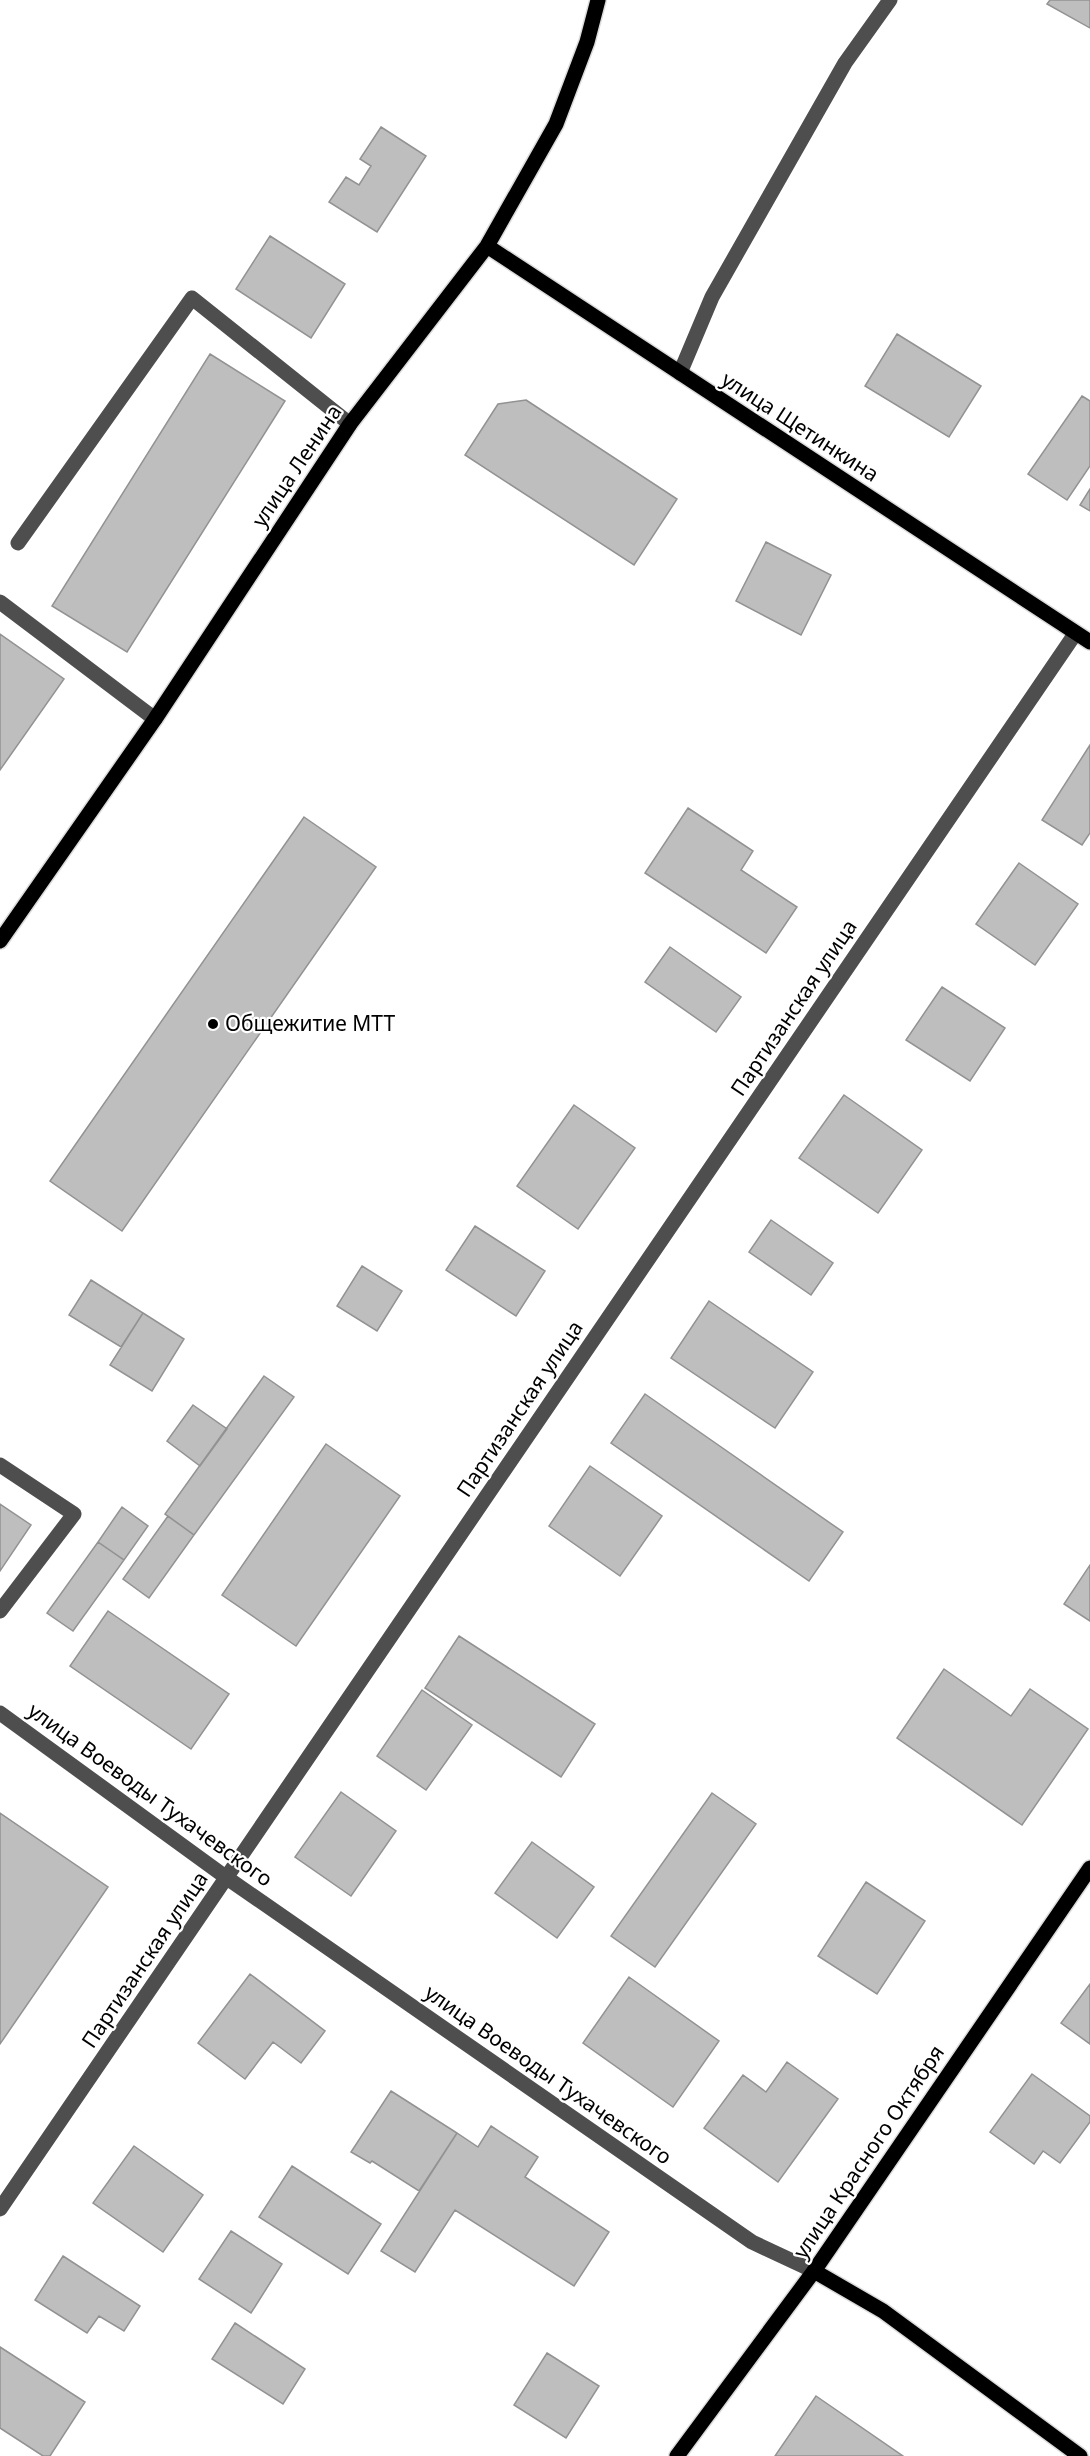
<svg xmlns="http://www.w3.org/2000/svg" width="1090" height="2456" viewBox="0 0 1090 2456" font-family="'Noto Sans',sans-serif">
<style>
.building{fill:#bebebe;stroke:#929292;stroke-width:1.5}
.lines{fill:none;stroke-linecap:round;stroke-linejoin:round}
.major-casing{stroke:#dbdbdb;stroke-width:18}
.minor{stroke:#4e4e4e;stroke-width:15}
.major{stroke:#000;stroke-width:15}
.poi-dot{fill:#000;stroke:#fff;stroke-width:2}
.labels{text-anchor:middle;stroke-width:4.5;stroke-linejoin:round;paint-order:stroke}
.street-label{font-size:21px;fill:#000;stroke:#fff}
.poi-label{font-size:21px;fill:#000;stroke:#fff;text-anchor:start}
</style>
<rect width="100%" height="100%" fill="#fff"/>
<!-- building -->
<path class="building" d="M1050,0h40v28l-43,-24z
M381,127l45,29 -49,76 -48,-30 17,-25 13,8 12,-19 -11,-7z
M270,236l75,48 -34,54 -75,-49z
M897,334l84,52 -32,51 -84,-51z
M210,354l75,47 -158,251 -75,-46z
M1082,396l8,5v65l-23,34 -39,-26z
M526,400l151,99 -43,66 -169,-110 33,-51z
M1090,489v22l-10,-6z
M766,542l65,33 -30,60 -65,-34z
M0,634l64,45 -64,91z
M1090,745v88l-8,12 -40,-25z
M688,808l65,43 -12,19 56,37 -31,46 -121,-80z
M304,817l72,50 -254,364 -72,-50z
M1019,863l59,41 -43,61 -59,-41z
M670,947l71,50 -25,35 -71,-50z
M942,987l63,41 -35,53 -64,-41z
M844,1095l78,55 -44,63 -79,-55z
M574,1105l61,43 -57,81 -61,-43z
M771,1220l62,43 -22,32 -62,-43z
M475,1226l70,45 -29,45 -70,-46z
M362,1266l40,25 -25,40 -40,-25z
M91,1280l52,33 -22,34 -52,-32z
M709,1301l104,71 -38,56 -104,-70z
M143,1313l41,26 -32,52 -42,-26z
M264,1376l30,21 -100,138 -29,-21z
M645,1394l198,138 -34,49 -198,-138z
M193,1405l34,24 -27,37 -33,-25z
M326,1444l74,52 -104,150 -74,-51z
M590,1466l72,50 -42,60 -71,-50z
M0,1504l31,21 -31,46z
M122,1507l26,19 -24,34 -26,-18z
M168,1516l26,19 -45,63 -26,-19z
M98,1542l26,18 -51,71 -26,-18z
M1090,1565v56l-26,-17z
M108,1611l121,83 -38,55 -121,-83z
M459,1636l136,88 -34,53 -136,-89z
M944,1669l67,47 19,-27 58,40 -66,96 -125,-87z
M422,1690l50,35 -46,65 -49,-34z
M341,1792l55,39 -45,65 -56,-39z
M712,1793l44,31 -101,143 -44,-31z
M0,1813l108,74 -108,157z
M532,1842l62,45 -37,51 -62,-45z
M866,1882l59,39 -48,73 -59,-38z
M250,1974l75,57 -24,32 -28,-21 -28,37 -47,-36z
M629,1977l90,64 -46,66 -90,-64z
M1090,1984v60l-29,-21z
M787,2062l51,37 -60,83 -74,-54 39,-53 23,17z
M1032,2074l58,42v6l-30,41 -17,-12 -9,13 -44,-32z
M391,2091l66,42 -38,58 -47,-30 -2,2 -19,-11z
M491,2126l47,31 -13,20 84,55 -35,54 -119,-76 -40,62 -34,-21 76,-118 21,14z
M134,2146l69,49 -40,57 -70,-49z
M292,2166l89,58 -33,50 -89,-57z
M231,2231l51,33 -31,49 -52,-34z
M63,2256l77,50 -16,25 -25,-15 -12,17 -52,-33z
M235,2323l70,46 -22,35 -71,-45z
M0,2347l85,55 -35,54h-7l-43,-28z
M547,2353l52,33 -33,52 -52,-33z
M816,2396l87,60h-128z"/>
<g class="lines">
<!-- major casing -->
<g class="major-casing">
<path id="major" d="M487,246l603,396
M0,941l155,-222 195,-295 137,-178 69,-122 31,-82 11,-42
M814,2271l69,40 197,145
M677,2456l137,-185 276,-403"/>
</g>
<!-- minor -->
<path class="minor" d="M680,373l32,-76 133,-234 45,-63
M18,543l174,-245 158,126
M0,602l155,117
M0,1465l74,49 -74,97
M0,1713l227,165 525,364 62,29
M0,2209l1075,-1575"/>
<!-- major -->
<use href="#major" class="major"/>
</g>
<!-- markers -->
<circle class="poi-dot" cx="213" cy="1024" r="6"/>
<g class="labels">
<!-- street labels -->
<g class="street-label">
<text transform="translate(800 427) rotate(33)" y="7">улица Щетинкина</text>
<text transform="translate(297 466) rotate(-56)" y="7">улица Ленина</text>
<text transform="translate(794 1008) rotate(-56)" y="7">Партизанская улица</text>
<text transform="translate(520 1409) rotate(-56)" y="7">Партизанская улица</text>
<text transform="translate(150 1795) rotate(36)" y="7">улица Воеводы Тухачевского</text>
<text transform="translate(145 1960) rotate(-56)" y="7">Партизанская улица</text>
<text transform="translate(548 2075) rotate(35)" y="7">улица Воеводы Тухачевского</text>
<text transform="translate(869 2152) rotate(-56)" y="7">улица Красного Октября</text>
</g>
<!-- poi labels -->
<g class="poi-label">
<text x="225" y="1031">Общежитие МТТ</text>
</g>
</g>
</svg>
